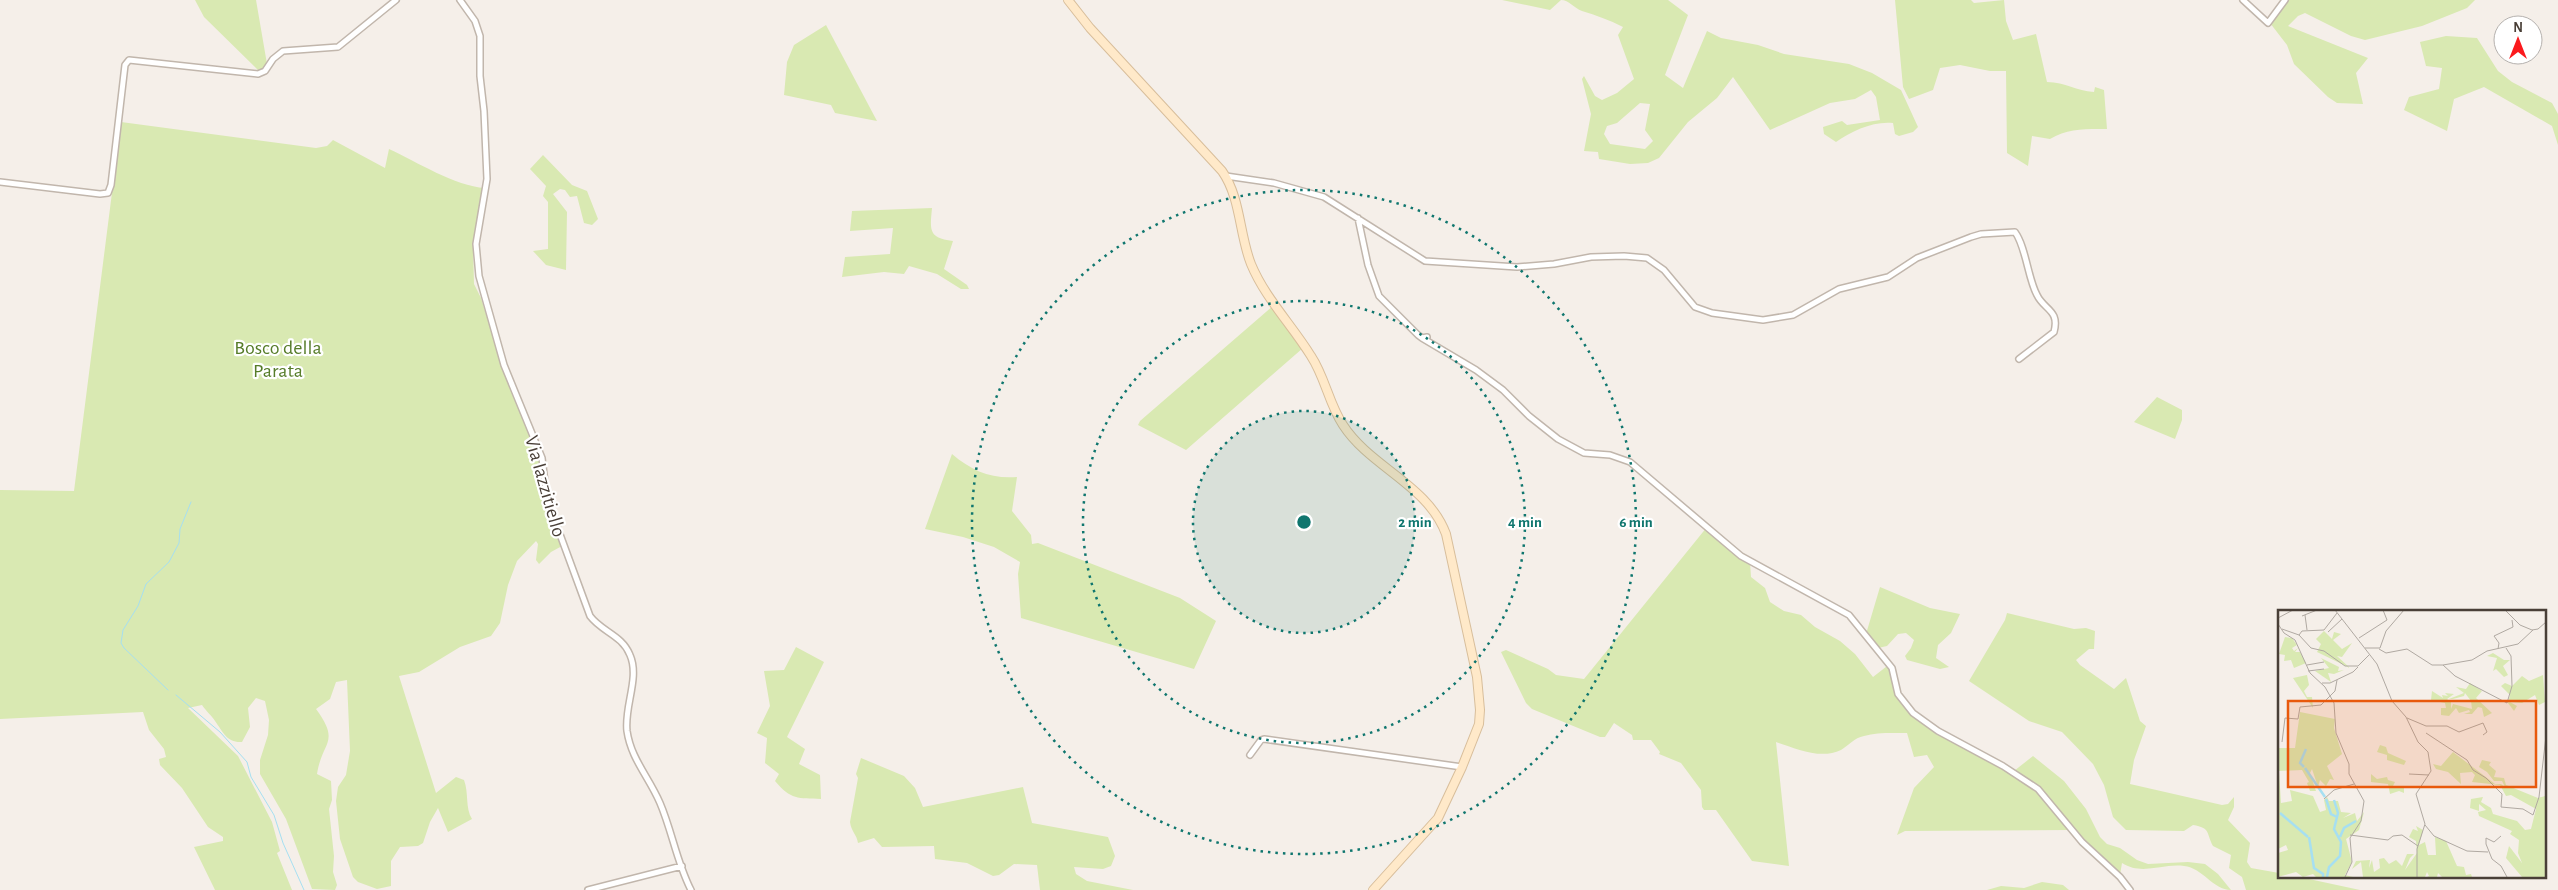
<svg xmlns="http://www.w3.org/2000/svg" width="2558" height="890" viewBox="0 0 2558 890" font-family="'Alegreya Sans',sans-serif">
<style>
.green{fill:#d9e9b2;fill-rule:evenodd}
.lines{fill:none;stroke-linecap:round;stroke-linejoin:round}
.stream{stroke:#a6dff1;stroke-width:1}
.street-casing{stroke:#c1b6ac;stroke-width:8}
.secondary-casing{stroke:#d8be9b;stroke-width:10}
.street{stroke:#fff;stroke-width:5}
.secondary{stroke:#ffe9c9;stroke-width:8}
.ring{fill:none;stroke:#0f766e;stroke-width:2.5;stroke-dasharray:2.5 5}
.labels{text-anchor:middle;stroke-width:4.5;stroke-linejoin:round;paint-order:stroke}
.park-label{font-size:20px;fill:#567c29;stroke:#fff}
.street-label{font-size:20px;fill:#493f37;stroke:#fff}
.inset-river{fill:none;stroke:#a6dff1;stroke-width:2.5}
.inset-road{fill:none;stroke:#b0a9a2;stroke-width:1}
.view{fill:#e8590c;fill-opacity:0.15;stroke:#e8590c;stroke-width:2.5}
.inset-edge{fill:none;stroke:#493f37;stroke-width:2.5}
.centre{fill:#0f766e;stroke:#fff;stroke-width:2.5}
.ring-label{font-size:15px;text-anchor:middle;font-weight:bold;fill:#0f766e;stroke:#fff;stroke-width:4.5;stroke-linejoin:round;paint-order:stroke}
</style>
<rect width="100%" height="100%" fill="#f5efe9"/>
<!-- green -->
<path class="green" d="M195,0h61l11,64 -7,8 -56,-55z
M1502,0h166l20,15 -23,60 18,13 24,-57 14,7 37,7 26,9 65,10 23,9 29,17 17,37 -5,5 -14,4 -4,-2 -2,-11c-20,-2 -41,8 -57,19l-12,-8 -1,-7 19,-6 5,4 33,-5 -4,-23 -5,-7 -16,9 -25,4 -60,27 -37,-53 -16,21 -29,24 -29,36 -11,5 -18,1 -31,-5 -1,-7 -14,-1 7,-37 -9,-35 2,-3 11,20 7,4 15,-7 17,-14 -16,-44 5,-8c-14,-7 -27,-12 -41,-16 -8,-3 -13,-11 -21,-11l-11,10zM1640,103l10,1 -5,26 8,11 -8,8 -35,-5 -6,-10 3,-8 10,-3z
M1895,0h76l3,3 30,-3 2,21 7,19 23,-6 11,48c19,0 29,9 47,10l1,-5 9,3 3,39c-20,0 -39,-1 -57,10l-18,-3 -4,30 -21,-13 -1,-82h-16l-30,-6 -20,3 -7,22 -24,9 -6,-12z
M2286,0h189l-8,8 -45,18 -57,14 -14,-4 -46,-23 -7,3 -10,10 80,32 -12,15 7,31 -26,-1 -9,-6 -34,-33 -7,-19 -17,-22z
M826,25l51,96 -42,-8 -4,-8 -47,-10 3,-33 7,-17z
M2446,36l31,2 21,33 14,11 40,21 6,11v31l-6,-19 -68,-39 -30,12 -7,32 -43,-21 5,-13 30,-8 3,-21 -16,-2 -6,-24z
M121,122l195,26 11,-2 6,-6 52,28 4,-19c28,13 66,37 96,39l-12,56 1,40 7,14 20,64 37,91 7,46 17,47 -11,6 -12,12 -3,-4 2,-16 -2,-3 -19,20 -9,24 -8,38 -9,13 -31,11 -41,25 -20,4 37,117 20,-16 8,3c5,13 1,28 8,39l-24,13 -10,-24 -8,14 -7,21 -5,3 -18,1 -9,14v25l-14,3 -19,-7 -5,-5 -13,-38 -4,-38 2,-14 8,-12 4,-24 -3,-71 -11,2 -6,17 -14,10c25,34 6,32 1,65l14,7 1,19 -3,9 5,47 -1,16 4,13 -2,5 -23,-1 -26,-70 -26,-45v-14l8,-25 1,-15 -4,-19 -9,-3 -8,10 2,19 -8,15c-15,1 -19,-10 -27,-21 -3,-5 -9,-10 -13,-16l-14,3 50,48 34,66 8,29 -3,2 15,37h-77l-21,-43 29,-6v-4l-15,-10 -26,-39 -22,-23 -1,-6 7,-2 -2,-8 -15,-19 -6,-18 -143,7v-229l74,1z
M543,155l29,30 15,6 11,28 -6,6 -8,-2 -7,-27 -7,1 -5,-7 -5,-1 -7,5 14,18 -1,58 -20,-5 -13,-14 15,-2v-47l-5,-6 3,-10 -16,-17z
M932,208c-2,22 -4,30 21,33l-9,28 23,16 2,4h-8l-24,-15 -28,-8 -5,8 -20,-2 -42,5 3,-20 45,-3 3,-26 -43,3 2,-20z
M1273,306l30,42 -117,102 -48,-25 2,-4z
M2157,397l25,13v10l-7,19 -41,-17z
M952,454c20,17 39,25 65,23l-5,34 19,24 1,9 6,-1 142,55 36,23 -22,48 -173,-51 -3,-44 2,-12 -26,-15 -31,-10 -38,-8z
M1707,527l43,35 1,15 14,11 5,14 14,9 17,4 14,12 25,14 15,13 18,23 18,-14c7,10 4,22 10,33 23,34 78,55 113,75l19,-15 31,25 22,28 14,28 7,7 13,4 17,12 11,4 40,-2 17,2 13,10 13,16c-18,0 -28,-22 -47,-24 -21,-3 -42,10 -62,-3l-2,12 -50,-45 -165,1 -8,4 17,-47 20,-21 -7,-12 -13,2 -7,-24c-14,0 -30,-1 -43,3 -10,2 -15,9 -23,14 -21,10 -46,-2 -65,-8l13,124 -37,-5 -36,-51h-12l-2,-3 -1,-17 -20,-27 -22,-9 1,-2 -9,-12h-18l-1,-5 -18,-12 -9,14h-5l-68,-28 -6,-6 -25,-51 5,-2 42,19 8,6 28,4z
M1880,587l50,21 30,6 -9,19 -13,12 -2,13 13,9 -9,2 -33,-9 -2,-4 6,-8 3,-8 -8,-7 -8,1 -11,12 -9,2 -12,-14z
M2007,613l67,16 12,-1 9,3 -1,18h-5l-13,11 4,5 34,24 12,-11 14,43 6,5 -12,34 -4,24 92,21 6,-1 6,-7v10l-6,13 22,23 -3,19 4,6 28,5v3h16l65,14h-114l-4,-13 -13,-9 2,-13 -18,-9c-7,-13 -2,-18 -20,-21l-9,6 -58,-1 -13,-13 -9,-32 -11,-21 -31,-32 -33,-11 -60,-40 36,-61z
M796,647l28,15 -37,75 18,12 -6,15 21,11 1,24c-23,-1 -30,1 -46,-18l4,-7 -14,-11 2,-25 -10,-5 13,-27 -6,-35 20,-1z
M861,758l43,18 11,12 8,19 100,-20 9,36 76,14 7,19 -4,10 -8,3 -29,-2 2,7 11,7 46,9h-93l-3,-25 -23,-1 -15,11 -6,1 -26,-13 -32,-4 -1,-13 -52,1 -8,-9 -16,5c-1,-8 -7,-12 -8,-21l8,-44 -2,-4z
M2042,882l21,3 6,5h-82l14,-4 23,2z"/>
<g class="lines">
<!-- stream -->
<path class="stream" d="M168,690l-44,-42 -3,-5 2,-13 15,-24 8,-22 23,-22 10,-19 1,-14 11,-27
M176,695l44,37 27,30 4,15 23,38 9,28 21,47"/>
<!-- street casing -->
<g class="street-casing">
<path id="street" d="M460,0l15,21 5,15v40l4,35 3,68 -11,65 3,32 25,89 38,93 5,41 43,117c12,16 32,19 40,39 10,23 -6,51 -3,76 4,28 22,46 33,72 12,28 17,60 31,87
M2243,0l25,23 17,-23
M1226,176l48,7 50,14 101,64 92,6 37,-3 37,-7 33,-1 23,2 17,12 31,37 17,6 51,7 30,-5 46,-26 49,-12 29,-19 54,-21 10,-3 34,-2c11,15 13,47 22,63 7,15 23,15 17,37l-35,27
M0,182l100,12 8,-1 3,-8 14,-120 4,-5 129,14 7,-3 8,-12 10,-8 55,-4 58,-47
M1358,218l10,47 11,31 39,39 4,3 5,-1
M1422,338l54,32 27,20 26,26 29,23 26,14 26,2 20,7 111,94 108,59 43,53 6,26 15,19 25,18 65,35 35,23 44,53 38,35 10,13
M1250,755l11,-15 3,-1 198,28
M588,890l94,-24"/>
</g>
<!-- secondary casing -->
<g class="secondary-casing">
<path id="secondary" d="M1068,0l22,28 132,143c19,27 17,63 29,93 14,34 41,61 60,92 14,21 18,48 32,69 27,42 85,60 103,109l31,143 3,33 -1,14 -17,43 -24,51 -65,72"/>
</g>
<!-- street -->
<use href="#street" class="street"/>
<!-- secondary -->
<use href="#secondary" class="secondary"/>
</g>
<!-- distance rings -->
<circle cx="1304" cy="522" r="111" fill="#0f766e" fill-opacity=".12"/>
<g class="ring">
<circle cx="1304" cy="522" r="111"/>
<circle cx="1304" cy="522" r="221"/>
<circle cx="1304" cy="522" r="332"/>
</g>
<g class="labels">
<!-- park labels -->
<g class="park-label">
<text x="278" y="354">Bosco della<tspan x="278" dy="23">Parata</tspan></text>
</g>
<!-- street labels -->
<g class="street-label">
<text transform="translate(546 486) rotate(74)" y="7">Via Iazzitiello</text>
</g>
</g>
<!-- overview -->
<g transform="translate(2278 610)">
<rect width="268" height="268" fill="#f5efe9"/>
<path d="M46,21l8,8 2,-7 7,2 -8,6 9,9 10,-6 -10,14 -5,-1 13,12 -33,-16 4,-8 -5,-5zM7,27l7,1 5,7 -5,3 2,3 4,-3 -3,4h5l6,11 -12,5 -3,-8 -7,1 1,-6 -6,-1zM215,43l11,7h6l-7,6 5,9 -4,2 -8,-8 -3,2 4,-13 -10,-2zM43,48l18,9 -1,4 6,-1 -10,4 -6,-1 3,9 -16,-11 14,-3zM29,65l2,10 -5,6 3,6h5l1,11 -20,-30zM265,65l2,27 -6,3 -4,-10 -13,8 -12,-1 7,4 -3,5 -6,-8 2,-8 -9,-9 4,-3 7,3 10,-10 7,5zM192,73l12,8 -6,7 16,15 -8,4 -2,-9 -4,-1 -6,7h-8l6,-2 -1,-2 -10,3 -3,-5 -7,8 -8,-1v-7h5l-1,-5 -14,-3 1,-9 11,7 -1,-3 6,1 -3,-3 9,1 -7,5 4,3v7l2,-5 19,5 -1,-8 -6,-8 -1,3 -11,3h-4l15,-6 -8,-6 10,2zM22,102l35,7 -1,9 8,26 -15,12 7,14 -4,-1 -4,7 -6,-6 -2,7 -6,-18 -2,4 6,18h-6l-3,-8 2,-1 -7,-12 -23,1 2,32 11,-2 -2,-11 23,6 7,16 6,-2 -2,-10 3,-3 2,4h9l3,11 10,1 -8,5 12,-5 2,8 7,-9 -5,18 -13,9 6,23 -7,13 8,2h-37l-3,-3 -10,3 -7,-5 -18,5v-24l10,-3 -2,-5 -8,4v-101h17zM102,135l6,2 2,6 18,8 -2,4 -17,-5v-5l-10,-3zM175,142l42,32h6l4,3 -3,-6h-8l-7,-9 -8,-5 3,-7 9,2 -2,3 7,6 -2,6 10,1 2,7 32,13 7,-2v81h-23l-16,-19 3,-12 13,17 -4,-10 1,-13 -9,-6 2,-3 -33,-15 -1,-4 8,-2 -7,-6v7l-9,-3 1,-9 12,-2 -2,5 10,6 2,6 24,7 8,9 6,-1 5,-20 -25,-14 -5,1 -6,-11 -28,-3 3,-7 -3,-3 -12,1 1,11 -13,-12 -12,-3 -3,-5 8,2zM93,164l6,5 10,-2 1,3 7,2 -2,4 11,2v5l-5,-2 -9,3 -2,-10 -17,-2zM138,216l7,4 -4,15 6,-3 3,13h8l-1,-18 11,4 11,25 7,1 2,8 5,-1 1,3h-30l-4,-4 -1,4h-10l2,-1 -2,-4 -2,5h-62l-2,-15 -9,7 4,-8 14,-1 -1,8 3,-8 2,12 6,-4 -1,-9 5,-1 5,6 7,-4 6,6 5,-12h7l-4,4 -5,12 12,-17 -1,-12 -7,-4 4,-8 5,2z" fill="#d9e9b2"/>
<path class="inset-river" d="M26,157l-4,-4 6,-14M27,158l20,29M48,189l5,15 6,3M2,203l28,24M31,227l5,31 9,6v3M62,227l4,-9 12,-7M49,267l2,-10 11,-11 1,-14 -7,-13 4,-16 -4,-13"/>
<path class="inset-road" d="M57,0l42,54 15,37 14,16 12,25 10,10 3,19 -15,23 9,30 -8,25v28M227,0l15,15 12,5 6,-1 8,-7M27,5l2,15M24,6l15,-6M0,8l15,-8M0,14l6,9 11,7 15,33 15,14 9,16 2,30 13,31v10l15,27 -3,20 -11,17 2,24 -7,15M4,19l17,6 12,13 13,3 21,15h13l11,-11M50,22l14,-13M21,25l3,-4 22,-1 13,-17M81,28l28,-18 -4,-10M87,38h15l6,-17 18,-21M101,39l7,4 21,-4 25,16h11l12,11 52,27 5,-17 -1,-30 -5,-8M220,39l1,-6 -5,-7 19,-9 -1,-7M29,55l17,-3M165,55l29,-5 15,-9 31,-7 15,-14M30,61l16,-2M44,73h8l23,-11 5,-5M129,108l19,8h21l12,6 24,-9 4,9 -4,3M148,123l41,27 6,10 13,8 16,16 -1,13 22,2 10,6 6,-18 7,-61M4,132l3,-24 13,1 2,-12 21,-2 14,-14 2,-11M131,164l20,1M46,189l10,-9 20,-6M147,215l9,11 33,15 21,1M72,225l38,5 5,-4 9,-1 16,11M223,226l-7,6 -8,-4v6l6,15 9,7 6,11"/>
<path class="view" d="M10,91h248v86h-248z"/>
<rect width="268" height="268" class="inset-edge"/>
</g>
<circle cx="1304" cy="522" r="8" class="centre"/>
<g class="ring-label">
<text x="1415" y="527">2 min</text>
<text x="1525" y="527">4 min</text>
<text x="1636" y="527">6 min</text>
</g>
<!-- north arrow -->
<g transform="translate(2518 40)"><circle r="24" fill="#ffffff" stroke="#b6b2af"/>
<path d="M0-4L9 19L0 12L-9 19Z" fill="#fb1a1d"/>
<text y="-8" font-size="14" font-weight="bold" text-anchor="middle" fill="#493f37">N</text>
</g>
</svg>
